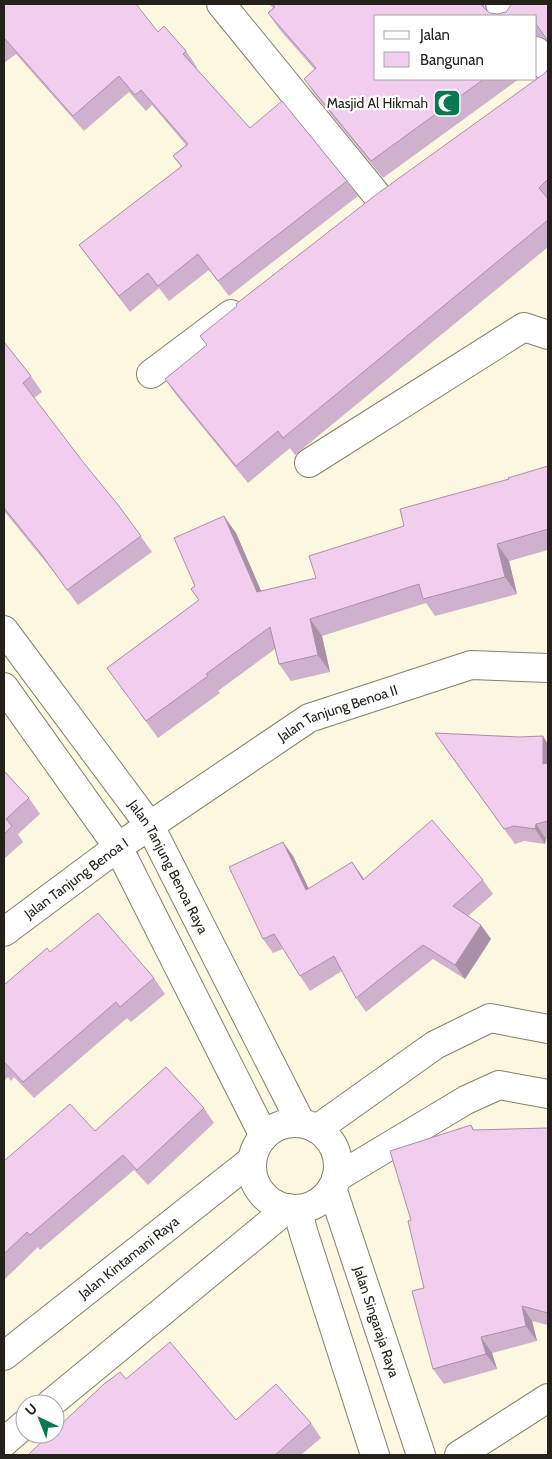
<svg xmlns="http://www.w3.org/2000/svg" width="552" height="1459" viewBox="0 0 552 1459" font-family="Cabin,sans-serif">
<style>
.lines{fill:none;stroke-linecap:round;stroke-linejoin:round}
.street-casing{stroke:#84806b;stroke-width:30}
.street{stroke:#fff;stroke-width:28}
.wall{fill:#cfb1cd}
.shaded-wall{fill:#a990a7}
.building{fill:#f1ceee;stroke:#a990a7}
.labels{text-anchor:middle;stroke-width:4.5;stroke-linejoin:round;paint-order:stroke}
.poi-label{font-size:14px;fill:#232119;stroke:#fff;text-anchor:end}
.street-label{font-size:14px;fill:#232119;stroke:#fff}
</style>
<rect width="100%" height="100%" fill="#fbf7e0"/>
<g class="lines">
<!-- street casing -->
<g class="street-casing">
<g id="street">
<path d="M221,4l159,195"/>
<path d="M500,4l9,12"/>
<path d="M536,51l12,17"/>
<path d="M151,374l80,-60"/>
<path d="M309,463l215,-136 24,8"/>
<path id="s1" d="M4,630l146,196 151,297"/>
<path d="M4,687l114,160 146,289"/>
<path id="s2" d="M4,932l114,-85 191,-129 162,-53 77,3"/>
<circle cx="295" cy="1166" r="43"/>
<path d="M317,1129l118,-84 55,-27 58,11"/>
<path d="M336,1178l130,-78 33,-15 49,9"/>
<path id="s3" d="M332,1188l89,267"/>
<path d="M297,1209l7,25 71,221"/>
<path id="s4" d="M4,1356l248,-196"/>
<path d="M50,1404l238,-196"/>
<path d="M4,1442l21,-18"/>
<path d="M459,1455l89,-57"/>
</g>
</g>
<!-- street -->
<use href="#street" class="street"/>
</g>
<!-- wall -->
<path class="wall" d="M4,4l154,28 28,19 11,16 -1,1 54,60 97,53 11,15 -129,100 -20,-26 -40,31 -10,-13 -29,24 -40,-52 -11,-15 102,-78 -8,-11 13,-11 -34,-40 -6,6 -17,-19 -45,39 -68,-77 -12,9z
M269,4h216l-1,1 2,5 4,3 8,1 50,-10v38l-5,-5 -7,-1v-20h-160v63h143l-136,99 -67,-82 -12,-17 11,-9 -35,-40 -12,-17 5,-5z
M548,69v178l-253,208 -5,-7 -42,35 -71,-87 -12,-17 42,-34 -7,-9 345,-263z
M4,342l27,34 11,16 -8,6 49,64 36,44 33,46 -74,53 -25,-34 -49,-60z
M548,466v84l-39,11 8,33 -82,22 -9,-13 -104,33 8,36 -39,9 -12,-17 -4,-15 -57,42 2,2 -62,45 -51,-70 92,-68 -8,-11 4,-3 41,-53 25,58 55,-13 88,-52 105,-47z
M519,737l29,7v94l-2,1 -1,5 -21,-3 -9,3 -70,-96z
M4,771l25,27 11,16 -22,20 5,8 -19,17z
M293,856l16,33 55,-10 119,1 10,14 -25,22 23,23 -26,40 -32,-20 -67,53 -10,-14 -14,-27 -32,20 -10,-15 -17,-27 -10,4 -10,-14z
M50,952l104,26 11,16 -34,28 -4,-4 -93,80 -20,-21 -3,4 -3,-4 -4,4v-96z
M204,1108l10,15 -66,62 -14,-15 -94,80 -2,-3 -34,33v-119l91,-30z
M471,1125l3,5 74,-2v197l-16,-4 5,20 -45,12 5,16 -53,15 -11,-15 -9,-81 -13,-68z
M126,1379l110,41 75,3 10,15 -20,17h-273z"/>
<!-- shaded-wall -->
<path class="shaded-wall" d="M224,516l12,17 33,76 -12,-17z
M497,544l12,17 8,33 -12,-17z
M310,619l12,17 8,36 -12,-17z
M543,736l5,8v27l-5,-7z
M536,824l10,15 -1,5 -10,-15z
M283,842l10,14 23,48 -10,-14z
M352,862l10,14 11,18 -10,-14z
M481,925l10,14 -26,40 -10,-14z
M522,1306l10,15 5,20 -11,-15z
M481,1337l11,16 5,16 -11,-15z"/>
<!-- building -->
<path class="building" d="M4,4h132l22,28 6,-6 22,25 -3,3 67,74 32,-27 65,80 -129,100 -20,-27 -40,32 -10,-13 -29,23 -40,-51 103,-79 -9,-10 15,-12 -47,-54 -6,5 -16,-19 -46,40 -68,-77 -1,1z
M272,4h209l4,5 5,4 8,1 8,-2 5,-7v-1h37v37l-12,-17v-8h-160v63h108l-113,82 -67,-82 12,-11 -48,-55 7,-6z
M548,69v110l-9,9 9,11v21l-265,218 -5,-7 -42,35 -71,-87 42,-34 -7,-9 37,-30 -1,-2 141,-110 168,-121z
M4,342l27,34 -8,7 60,79 36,44 22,30 -74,54 -25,-35 -38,-47z
M548,466v63l-51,15 8,33 -82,22 -4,-15 -109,35 8,36 -39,9 -9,-37 -64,47 2,2 -62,45 -39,-53 92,-68 -8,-11 4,-3 -21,-48 50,-22 33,76 59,-14 -7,-22 95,-30 -4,-17 109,-30 -1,-1z
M435,733l84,4 24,-1v28l5,-1v58l-12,3 -1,5 -21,-3 -10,3z
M4,771l25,27 -23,21 6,7 -8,8z
M432,820l51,60 -30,26 28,19 -26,40 -32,-20 -67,53 -22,-42 -34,20 -26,-42 -11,5 -34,-72 54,-25 23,48 46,-28 11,18z
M98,913l56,65 -34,29 -4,-5 -93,80 -19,-20v-77l43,-37 3,4z
M166,1067l38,41 -67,62 -14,-15 -93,80 -3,-3 -23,22v-93l66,-57 25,27z
M471,1125l2,5 75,-2v185l-26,-7 4,20 -45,11 5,17 -53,15 -21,-78 12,-3 -16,-67 3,-1 -21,-69z
M170,1342l66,78 40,-36 35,39 -36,32h-247l22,-21h5v-4l49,-46 16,-12 6,7z"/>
<!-- icons -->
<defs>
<g id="mosque-square" transform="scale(1.4375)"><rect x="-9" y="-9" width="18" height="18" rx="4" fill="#0b7650" stroke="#fff"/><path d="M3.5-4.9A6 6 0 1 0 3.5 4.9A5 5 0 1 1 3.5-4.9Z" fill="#fff"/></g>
</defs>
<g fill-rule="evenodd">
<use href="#mosque-square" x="447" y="103"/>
</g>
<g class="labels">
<!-- poi labels -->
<g class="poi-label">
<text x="428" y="108">Masjid Al Hikmah</text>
</g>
<!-- street labels -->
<g class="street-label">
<text dy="5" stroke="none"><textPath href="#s2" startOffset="401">Jalan Tanjung Benoa II</textPath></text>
<text dy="5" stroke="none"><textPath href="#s1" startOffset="289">Jalan Tanjung Benoa Raya</textPath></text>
<text dy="5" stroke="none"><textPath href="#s2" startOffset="90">Jalan Tanjung Benoa I</textPath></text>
<text dy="5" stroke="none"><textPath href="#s4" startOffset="159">Jalan Kintamani Raya</textPath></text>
<text dy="5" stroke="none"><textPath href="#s3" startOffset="141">Jalan Singaraja Raya</textPath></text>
</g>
</g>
<!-- border -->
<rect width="552" height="1459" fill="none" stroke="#232119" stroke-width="10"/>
<!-- legend -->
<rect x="374" y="15" width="162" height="65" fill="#ffffff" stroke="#a7a6a3"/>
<rect x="384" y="31" width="25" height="8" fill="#ffffff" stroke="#a7a6a3"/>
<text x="420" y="40" font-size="15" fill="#232119">Jalan</text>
<rect x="384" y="52" width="25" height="15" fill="#f1ceee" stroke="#a7a6a3"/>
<text x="420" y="65" font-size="15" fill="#232119">Bangunan</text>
<!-- north arrow -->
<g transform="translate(40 1419) rotate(317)"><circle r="24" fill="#ffffff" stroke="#a7a6a3"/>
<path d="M0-4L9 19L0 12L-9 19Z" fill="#0b7650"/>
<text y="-8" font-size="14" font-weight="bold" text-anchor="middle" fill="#232119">U</text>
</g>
</svg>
